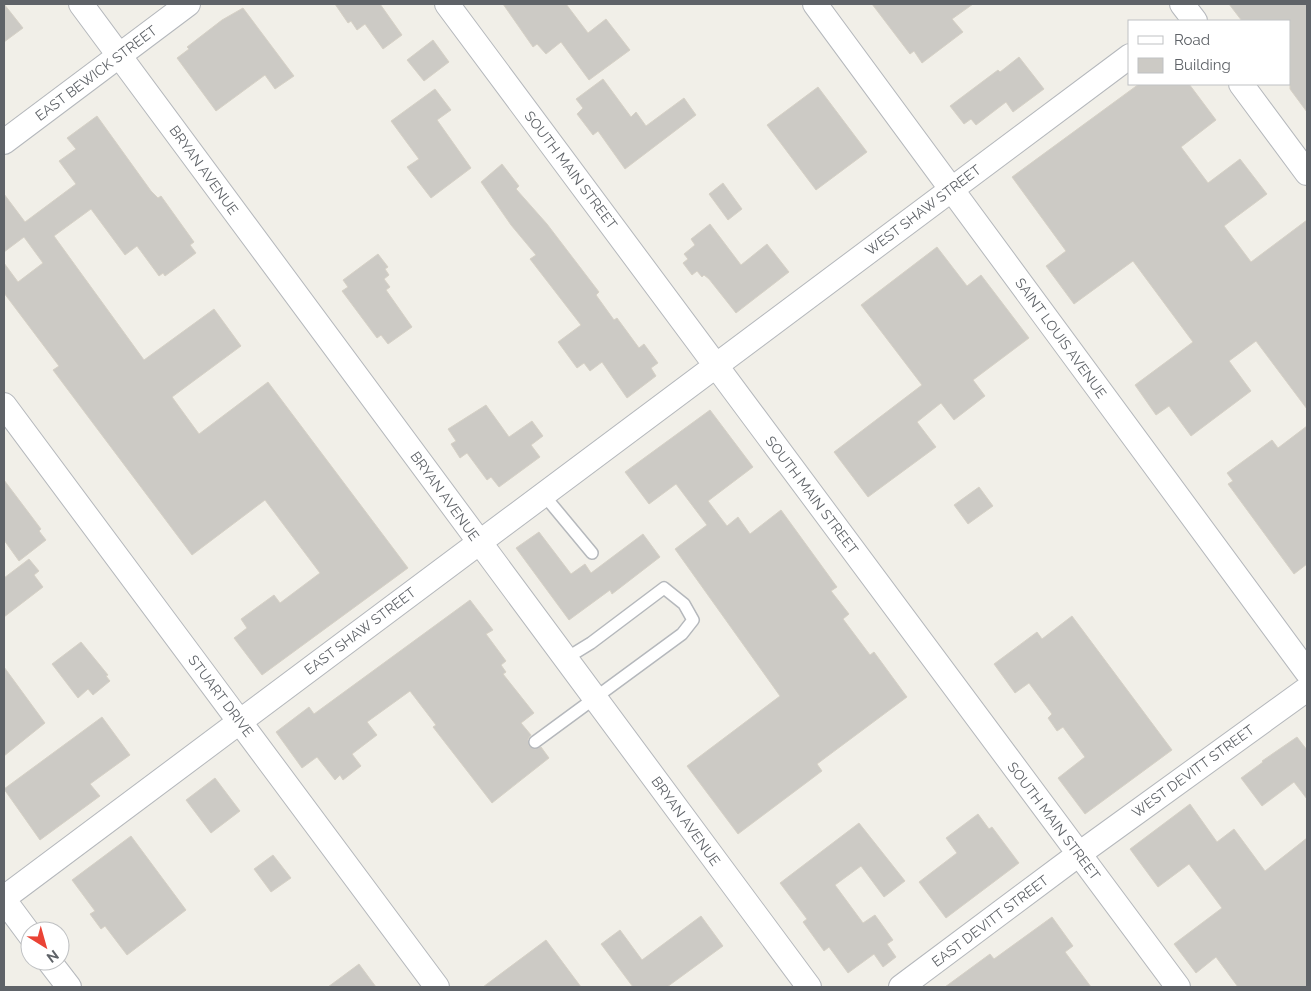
<svg xmlns="http://www.w3.org/2000/svg" width="1311" height="991" viewBox="0 0 1311 991" font-family="Raleway,sans-serif">
<style>
.building{fill:#cccac5;stroke:#d6d1c6}
.lines{fill:none;stroke-linecap:round;stroke-linejoin:round}
.service-casing{stroke:#b5b8bc;stroke-width:14}
.minor-casing{stroke:#b5b8bc;stroke-width:26}
.service{stroke:#fff;stroke-width:11}
.minor{stroke:#fff;stroke-width:24}
.labels{text-anchor:middle;stroke-width:4;stroke-linejoin:round;paint-order:stroke}
.street-label{font-size:14px;fill:#5f6368;stroke:#fff}
</style>
<rect width="100%" height="100%" fill="#f1efe8"/>
<!-- building -->
<path class="building" d="M4,4l19,24 -19,14z
M335,4h45l22,31 -19,14 -18,-25 -8,6 -6,-9 -3,2z
M503,4h63l22,29 18,-14 24,31 -41,30 -28,-38 -15,12 -9,-10 -4,3z
M872,4h101l-21,15 11,13 -41,31 -8,-12 -4,3z
M1229,4h78v108l-17,-23v-68h-48z
M243,8l51,68 -19,13 -10,-14 -49,36 -39,-53 12,-9 -2,-2 35,-27z
M433,40l16,22 -25,19 -17,-21z
M1019,57l25,32 -31,23 -7,-10 -30,23 -5,-6 -7,5 -14,-18 48,-36 2,2z
M603,79l28,38 5,-5 10,14 38,-28 12,17 -71,54 -27,-38 -5,4 -16,-21 6,-6 -7,-9z
M1139,84h50l27,36 -35,27 27,36 32,-24 27,35 -43,32 27,36 56,-42v189l-51,-68 -27,20 22,30 -60,45 -22,-30 -13,9 -21,-30 58,-43 -60,-81 -59,43 -28,-38 20,-15 -54,-74z
M818,87l49,65 -51,38 -49,-65z
M435,89l16,21 -14,10 34,48 -40,30 -24,-31 12,-8 -28,-38z
M97,116l54,75 7,7 3,-2 33,46 -4,3 6,8 -31,23 -2,-3 -4,3 -22,-30 -12,9 -34,-46 -37,27 90,124 70,-51 27,37 -69,51 27,37 69,-52 140,186 -146,107 -28,-37 13,-10 -6,-9 33,-24 6,8 40,-30 -55,-73 -73,55 -139,-185 6,-4 -55,-73v-30l14,19 25,-19 -19,-26 -20,15v-58l21,28 51,-38 -17,-23 17,-12 -9,-11z
M502,164l17,22 -3,3 31,35 52,68 -3,3 18,25 3,-2 22,30 5,-4 14,19 -7,5 5,8 -29,22 -25,-36 -12,9 -6,-8 -7,5 -19,-26 23,-17 -51,-66 6,-4 -25,-30 -30,-43z
M723,183l19,26 -14,11 -19,-26z
M710,224l31,41 26,-21 22,28 -53,41 -27,-34 -5,-4 -2,2 -5,-6 -5,4 -9,-12 5,-4 -4,-5 11,-9 -4,-6z
M937,247l30,39 14,-11 48,63 -56,42 12,16 -31,24 -13,-17 -24,19 19,25 -68,50 -34,-45 88,-67 -61,-80z
M378,254l10,13 -3,2 4,6 -5,4 6,8 -4,3 26,37 -24,17 -7,-9 -4,3 -35,-47 6,-4 -5,-7z
M486,405l23,32 23,-16 11,15 -12,9 9,12 -41,30 -8,-10 -4,3 -20,-27 -7,5 -9,-14 5,-3 -8,-12z
M710,410l43,57 -45,34 19,25 11,-9 12,17 31,-24 56,77 -6,4 18,23 -6,5 27,36 4,-3 33,45 -90,67 5,7 -84,63 -51,-68 93,-70 -105,-147 32,-24 -31,-41 -27,20 -24,-32z
M1307,426v138l-13,10 -66,-90 5,-3 -6,-8 45,-33 6,8z
M4,480l37,49 -2,2 7,9 -27,21 -15,-21z
M979,487l14,19 -25,18 -14,-19z
M539,532l32,42 14,-10 6,9 52,-39 17,23 -48,37 -2,-4 -41,30 -53,-72z
M29,559l10,12 -5,4 9,12 -39,30v-39z
M470,600l23,30 -7,4 20,27 -5,4 5,7 -3,2 31,39 -13,10 10,12 -3,4 1,7 6,3 6,-2 8,11 -57,45 -59,-76 3,-2 -26,-34 -43,31 10,13 -25,19 9,12 -18,14 -3,-5 -5,5 -18,-23 -15,11 -26,-36 33,-25 5,7z
M1072,616l100,134 -87,64 -27,-36 27,-21 -22,-30 -6,4 -9,-13 4,-4 -23,-31 -14,10 -21,-29 43,-32 5,7z
M81,642l27,33 -2,1 4,5 -17,14 -5,-6 -10,9 -26,-34z
M4,667l41,56 -41,33z
M102,717l28,38 -40,29 10,12 -60,44 -36,-51z
M1297,737l10,13v49l-13,-17 -32,24 -21,-28 22,-16 -1,-1z
M215,778l25,33 -29,22 -25,-33z
M1190,804l27,38 17,-13 31,42 42,-33v149h-69l-22,-30 -20,16 -22,-29 48,-36 -33,-44 -31,23 -28,-38z
M978,814l11,15 3,-2 27,36 -73,55 -27,-36 38,-29 -11,-15z
M859,823l46,58 -21,16 -23,-31 -26,19 28,38 12,-8 18,25 -6,4 9,13 -13,10 -9,-13 -26,19 -19,-26 -5,4 -21,-29 4,-3 -27,-36z
M131,836l55,74 -59,45 -22,-29 -4,3 -11,-15 5,-3 -23,-31z
M273,855l18,23 -20,14 -17,-23z
M701,916l22,30 -56,41h-34l-32,-43 19,-14 22,30z
M1052,917l21,29 -8,6 26,35h-146l45,-33 4,5z
M546,940l35,47h-98z
M359,964l17,23h-48z"/>
<g class="lines">
<!-- service casing -->
<g class="service-casing">
<path id="service" d="M543,494l49,59
M535,742l147,-108 11,-14 -9,-16 -20,-16 -73,55 -26,16"/>
</g>
<!-- minor casing -->
<g class="minor-casing">
<path id="minor" d="M81,4l728,983
M447,4l731,983
M815,4l492,668
M1182,4l13,17
M1241,84l66,89
M4,142l184,-138
M4,405l433,582
M4,898l1126,-842
M4,900l26,35
M49,961l20,26
M901,987l178,-133 228,-165"/>
</g>
<!-- service -->
<use href="#service" class="service"/>
<!-- minor -->
<use href="#minor" class="minor"/>
</g>
<g class="labels">
<!-- street labels -->
<g class="street-label">
<text transform="translate(96 73) rotate(-37)" y="5">EAST BEWICK STREET</text>
<text transform="translate(204 170) rotate(54)" y="5">BRYAN AVENUE</text>
<text transform="translate(571 170) rotate(53)" y="5">SOUTH MAIN STREET</text>
<text transform="translate(923 210) rotate(-37)" y="5">WEST SHAW STREET</text>
<text transform="translate(1061 338) rotate(54)" y="5">SAINT LOUIS AVENUE</text>
<text transform="translate(812 495) rotate(53)" y="5">SOUTH MAIN STREET</text>
<text transform="translate(445 496) rotate(54)" y="5">BRYAN AVENUE</text>
<text transform="translate(360 631) rotate(-37)" y="5">EAST SHAW STREET</text>
<text transform="translate(221 696) rotate(53)" y="5">STUART DRIVE</text>
<text transform="translate(1193 771) rotate(-36)" y="5">WEST DEVITT STREET</text>
<text transform="translate(686 821) rotate(54)" y="5">BRYAN AVENUE</text>
<text transform="translate(1054 821) rotate(53)" y="5">SOUTH MAIN STREET</text>
<text transform="translate(990 921) rotate(-37)" y="5">EAST DEVITT STREET</text>
</g>
</g>
<!-- border -->
<rect width="1311" height="991" fill="none" stroke="#5f6368" stroke-width="10"/>
<!-- legend -->
<rect x="1128" y="20" width="162" height="65" fill="#ffffff" stroke="#bfc1c3"/>
<rect x="1138" y="36" width="25" height="8" fill="#ffffff" stroke="#bfc1c3"/>
<text x="1174" y="45" font-size="15" fill="#5f6368">Road</text>
<rect x="1138" y="58" width="25" height="15" fill="#cccac5" stroke="#bfc1c3"/>
<text x="1174" y="70" font-size="15" fill="#5f6368">Building</text>
<!-- north arrow -->
<g transform="translate(45 946) rotate(143)"><circle r="24" fill="#ffffff" stroke="#bfc1c3"/>
<path d="M0-4L9 19L0 12L-9 19Z" fill="#ea4335"/>
<text y="-8" font-size="14" font-weight="bold" text-anchor="middle" fill="#5f6368">N</text>
</g>
</svg>
